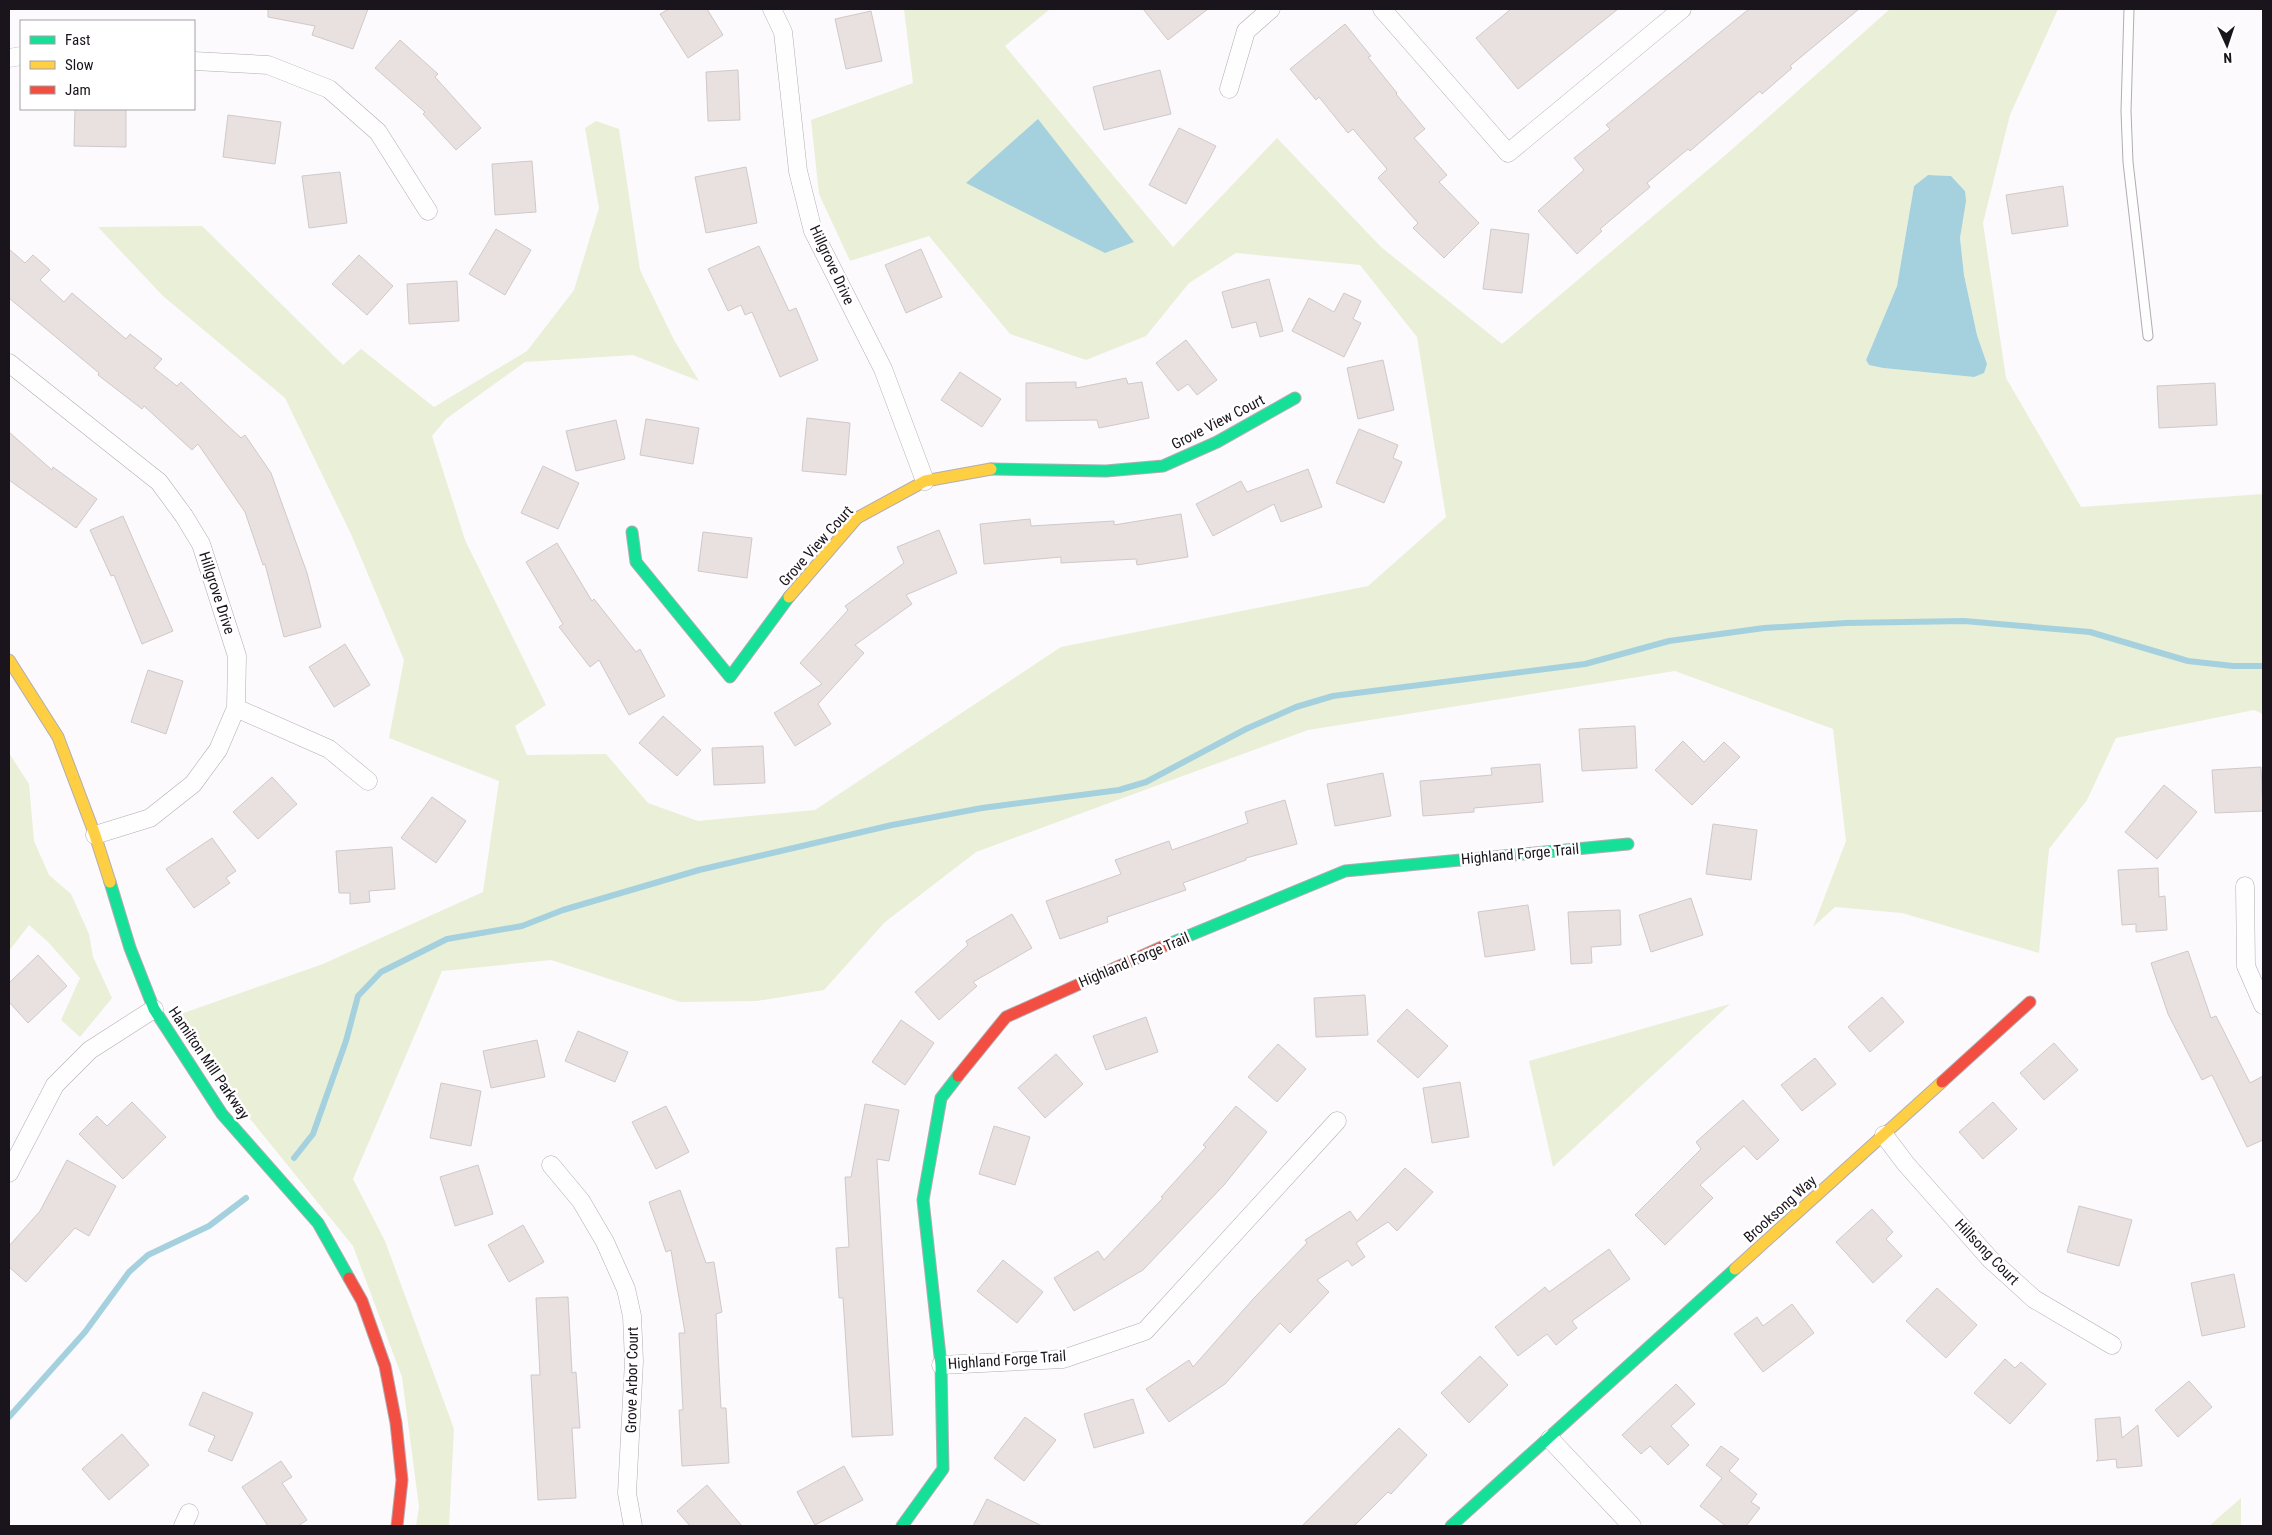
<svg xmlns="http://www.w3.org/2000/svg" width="2272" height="1535" viewBox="0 0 2272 1535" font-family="'Roboto Condensed',sans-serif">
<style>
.green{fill:#eaefd8;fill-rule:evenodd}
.water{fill:#a5d1de}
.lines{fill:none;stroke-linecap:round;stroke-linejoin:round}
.stream{stroke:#a5d1de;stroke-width:6}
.building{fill:#e9e0e0;stroke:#d0c9c9}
.lane-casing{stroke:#b1adb3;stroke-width:11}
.street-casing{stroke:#b1adb3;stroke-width:19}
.fast-casing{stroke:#b1adb3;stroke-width:13}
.slow-casing{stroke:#b1adb3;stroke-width:13}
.jam-casing{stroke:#b1adb3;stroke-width:13}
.lane{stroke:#fffeff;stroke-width:9}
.street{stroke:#fffeff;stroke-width:18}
.fast{stroke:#16e098;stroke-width:11}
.slow{stroke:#ffcf43;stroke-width:11}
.jam{stroke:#f24e42;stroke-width:11}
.labels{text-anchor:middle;stroke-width:5;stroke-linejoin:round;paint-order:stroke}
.street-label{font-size:15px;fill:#1a141c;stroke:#fff}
</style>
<rect width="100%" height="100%" fill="#fcfafd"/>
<!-- green -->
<path class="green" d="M904,9h146l-45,37 168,201 104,-109 104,109 121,97 227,-192 161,-143h168l-48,106 -27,108 23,155 75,129 182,-13v220l-9,-4 -138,28 -29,62 -38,49 -10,104 -137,-40 -67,-6 -22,20 33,-86 -13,-112 -158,-58 -367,59 -332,122 -91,70 -61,68 -67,11 -77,1 -129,-42 -109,11 -89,208 32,62 69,188 -5,97h-33l3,-19 -17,-130 -49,-131 -102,-126 -76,-104 148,-52 160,-72 16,-111 -110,-43 15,-78 -53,-126 -66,-136 -122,-102 -65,-69 104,-1 141,139 18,-16 73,58 93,-56 47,-61 25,-82 -14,-80 11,-7 23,8 21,141 34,70 25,41 -66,-26 -108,7 -79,57 -14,17 33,104 81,165 -31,21 12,29 79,-1 42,49 50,18 117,-11 246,-163 307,-61 78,-69 -29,-180 -57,-72 -124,-12 -47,30 -43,53 -60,24 -76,-26 -81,-98 -79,25 -31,-67 -8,-74 102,-37zM1928,175l23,1 14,15 -5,47 4,37 13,60 10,29 -13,13 -91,-9 -14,-3 -3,-5 31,-74 17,-100z
M9,753l20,31 5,57 15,34 22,19 18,40 4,23 19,41 -32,39 -19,-17 19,-42 -31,-35 -20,-18 -20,26z
M1730,1004l-177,163 -24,-106z
M2241,1498v28h-32z"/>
<!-- water -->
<path class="water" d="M1038,119l96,123 -29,11 -139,-70z
M1928,175l23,1 14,15 1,10 -6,37 4,37 13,60 10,29 -3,9 -10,4 -91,-9 -14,-3 -3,-5 31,-74 17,-100z"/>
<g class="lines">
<!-- stream -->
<path class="stream" d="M294,1158l19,-24 33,-93 12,-45 23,-24 66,-33 75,-13 41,-16 136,-40 193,-45 90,-17 137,-18 27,-8 100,-53 50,-22 37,-11 252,-32 84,-23 95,-13 82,-5 118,-2 126,11 98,29 45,5h30
M9,1417l76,-85 44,-60 19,-17 61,-29 37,-28"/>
</g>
<!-- building -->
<path class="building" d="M268,9h100l-15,40 -41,-14 3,-9 -47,-9z
M669,9h38l16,26 -35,23 -28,-44z
M1143,9h65l-40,31z
M1511,9h107l-100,80 -42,-51z
M1749,9h110l-69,57 2,2 -30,26 -2,-3 -70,60 -2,-2 -41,34 3,4 -50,42 2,2 -25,23 -39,-43 46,-41 -10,-12 36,-29 -4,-4z
M871,11l11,50 -36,8 -11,-50z
M1345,24l26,32 -3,1 29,36 -1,1 29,35 -11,9 33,37 -8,7 40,41 -35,35 -31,-30 5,-5 -40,-45 9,-9 -34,-40 -5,4 -29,-36 -3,3 -26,-31z
M400,40l38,34 -3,3 46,51 -25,22 -33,-36 2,-2 -50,-44z
M738,70l2,50 -32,1 -2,-49z
M1160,70l11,44 -67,16 -11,-43z
M75,109h51v38l-52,-1z
M228,115l53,7 -6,42 -52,-7z
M1179,128l37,18 -30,58 -37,-19z
M532,161l4,51 -41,3 -3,-51z
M746,167l11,56 -51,10 -11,-56z
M340,172l7,51 -38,5 -7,-52z
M2063,186l5,40 -56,8 -6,-39z
M496,229l35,21 -26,45 -36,-21z
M1491,229l38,5 -7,59 -39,-4z
M759,246l30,65 7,-3 22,52 -38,17 -28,-65 -7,3 -4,-10 -13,6 -20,-42z
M9,249l16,14 8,-8 17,15 -10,10 24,22 8,-9 54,46 4,-5 32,25 -8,9 23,18 4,-4 60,56 4,-3 26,38 36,100 14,54 -37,10 -19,-73 -2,1 -18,-53 -47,-68 -6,6 -48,-44 -2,3 -44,-34 1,-2 -90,-75z
M921,249l21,48 -36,16 -21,-48z
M359,255l34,31 -26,29 -35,-31z
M1269,279l14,52 -23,6 -4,-15 -24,6 -10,-36z
M457,281l2,40 -50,3 -2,-40z
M1344,293l17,8 -8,18 8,4 -17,34 -52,-26 17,-33 25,14z
M1186,340l31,40 -20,15 -9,-11 -10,7 -22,-28z
M1383,360l11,50 -36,9 -11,-51z
M960,372l41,27 -19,28 -41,-27z
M1126,378l2,6 14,-2 7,36 -50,10 -2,-8 -71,1v-38l50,-1v6z
M2215,383l2,42 -58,3 -2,-42z
M807,418l43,5 -4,52 -44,-4z
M646,419l53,9 -6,36 -53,-9z
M616,420l9,39 -49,12 -10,-40z
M1359,429l39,16 -5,13 9,4 -18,41 -48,-20z
M9,432l43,38 1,-3 44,32 -21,29 -67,-48z
M543,466l36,17 -21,46 -37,-16z
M1308,469l14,38 -41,15 -7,-18 -61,32 -17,-32 45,-23 6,11z
M1181,514l7,43 -51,8 -1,-6 -75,4v-6l-77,7 -4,-40 50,-5 1,7 83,-5v4z
M123,516l50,115 -31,13 -28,-69 -3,1 -21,-46z
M939,530l18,43 -51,22 6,9 -57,41 9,8 -46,51 13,20 -36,22 -21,-33 48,-29 -22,-21 48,-53 -3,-4 59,-43 -7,-16z
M703,532l49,6 -5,40 -49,-7z
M557,543l35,58 2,-2 42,53 4,-3 25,47 -36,19 -30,-55 -9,7 -31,-40 4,-3 -37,-62z
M345,644l25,41 -36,22 -25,-40z
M148,670l35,11 -17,53 -35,-12z
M663,716l38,34 -24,26 -38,-33z
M1635,726l2,42 -55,3 -3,-42z
M1683,741l21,21 20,-20 16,15 -48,48 -37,-35z
M763,746l2,37 -51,2 -2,-37z
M1540,764l3,38 -69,6v4l-51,4 -3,-35 72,-6 -1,-7z
M2261,767l2,44 -48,2 -3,-43z
M1383,773l8,43 -56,10 -8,-42z
M272,777l25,27 -39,35 -25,-27z
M2164,785l33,27 -40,47 -32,-27z
M432,797l34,24 -30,42 -35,-25z
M1285,800l12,44 -51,14v2l-63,23 3,7 -79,27 1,5 -48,17 -14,-38 75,-27 -6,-14 54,-19 3,9 76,-27 -3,-11z
M1713,824l44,6 -6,50 -45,-6z
M212,838l24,33 -10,7 4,5 -36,25 -28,-39z
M392,847l3,42 -26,2 1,11 -20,2v-11h-11l-3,-42z
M2158,868l1,29 6,-1 2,34 -31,2v-8l-14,1 -4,-55z
M1691,898l12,37 -52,17 -12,-37z
M1528,905l7,45 -50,7 -7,-45z
M1620,910l1,35 -30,2 1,16 -21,1 -3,-52z
M1012,914l20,34 -59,34 4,4 -38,34 -24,-28 53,-47 -2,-4z
M2188,951l23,67 5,-2 34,67 13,-7v64l-16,7 -35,-72 -10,5 -34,-66 -17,-51z
M38,955l29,31 -39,37 -19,-21v-19z
M1365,995l3,40 -52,2 -2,-39z
M1882,997l22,25 -34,30 -22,-25z
M1407,1009l41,37 -30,32 -41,-37z
M1146,1017l12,35 -52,18 -13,-34z
M901,1020l33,23 -29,42 -33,-23z
M578,1031l50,21 -13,30 -50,-21z
M537,1040l8,37 -54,11 -8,-37z
M2054,1043l24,27 -34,30 -24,-27z
M1278,1044l28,25 -29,33 -29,-25z
M1056,1054l27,30 -38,34 -27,-30z
M1815,1058l21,26 -34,27 -21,-26z
M1460,1082l9,55 -37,6 -9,-55z
M441,1083l40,8 -10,55 -41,-8z
M1743,1100l36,40 -22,20 -13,-14 -44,39 13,13 -48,47 -30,-30 66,-66 -5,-7z
M132,1102l34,35 -43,42 -44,-45 18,-18 10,10z
M1993,1102l24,27 -34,30 -24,-27z
M865,1104l34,6 -10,51 -12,-2 16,276 -41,2 -9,-139h-4l-3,-50 13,-1 -4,-70h6z
M666,1106l23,46 -33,17 -24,-47z
M1236,1106l31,26 -43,53 -81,85 -69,41 -20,-33 44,-27 6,9 59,-62 -2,-1 45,-50 -3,-2z
M994,1126l36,11 -15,48 -36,-11z
M67,1160l49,26 -27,50 -14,-8 -49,54 -17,-15v-21l31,-35z
M478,1165l15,49 -38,12 -15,-49z
M1405,1168l28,24 -36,39 -9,-9 -32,21 9,14 -13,9 -4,-6 -31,20 12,12 -39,41 -10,-10 -55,61 -56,38 -23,-33 43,-29 4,7 61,-69 53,-55 -2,-3 45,-29 7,10z
M680,1190l26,73 8,-1 8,50 -6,2 5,94h5l3,55 -47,3 -3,-56h4l-4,-77h6l-14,-83 -5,2 -17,-50z
M2079,1206l53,14 -13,46 -52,-14z
M1872,1209l21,23 -7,7 16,17 -29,27 -37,-41z
M523,1225l21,37 -35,20 -21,-37z
M1609,1249l21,30 -58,42 5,7 -21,17 -9,-11 -29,22 -23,-29 50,-40 4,5z
M1003,1260l40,32 -26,31 -40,-32z
M2234,1274l11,53 -43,9 -11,-53z
M1937,1288l40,37 -31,33 -40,-37z
M568,1297l4,76 4,-1 4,56h-8l4,70 -38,2 -7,-125h9l-4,-77z
M1792,1304l22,29 -51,39 -29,-38 23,-17 6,9z
M1480,1356l28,29 -39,38 -28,-30z
M2005,1359l10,9 6,-6 25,22 -36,40 -36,-31z
M2189,1381l23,26 -34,30 -23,-27z
M1676,1384l19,20 -24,22 18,19 -21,20 -18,-19 -9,8 -19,-19z
M203,1392l50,21 -21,48 -24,-10 7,-15 -26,-11z
M1133,1399l11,34 -50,15 -10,-34z
M1025,1417l31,23 -32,41 -30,-23z
M2120,1417l2,21 16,-13 4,41 -25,2 -1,-9 -20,2 2,-2 -3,-40z
M1399,1428l28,27 -36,39 -3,-2 -34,34h-52z
M122,1434l27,31 -40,35 -27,-31z
M1721,1446l18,13 -10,12 28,23 -6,8 9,6 -14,18h-20l-26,-20 22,-28 -16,-13z
M281,1461l11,16 -10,6 25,37 -9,6h-30l-26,-39z
M844,1466l19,34 -48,25 -18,-33z
M707,1485l35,41h-52l-13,-15z
M987,1499l55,27h-69z"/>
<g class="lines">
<!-- lane casing -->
<g class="lane-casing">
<path id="lane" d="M2129,9l-3,102 2,51 20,174"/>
</g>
<!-- street casing -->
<g class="street-casing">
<path id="street" d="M772,9l11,23 15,139 15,60 70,138 42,112
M1382,9l126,144 174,-144
M9,58l12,-2
M194,61l74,4 61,24 49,43 50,79
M1229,89l17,-58 25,-22
M9,363l150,119 25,34 17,28 36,112 -1,52 -18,42 -25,34 -43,34 -55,17
M236,708l93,41 39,32
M2245,886l1,80 17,39
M1884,1135l22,29 84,95 44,40 78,46
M551,1165l30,36 24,41 21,47 6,27 2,45 -7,132 6,33
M9,1173l46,-88 35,-35 64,-41
M941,1365l122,-6 82,-28 192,-210
M1550,1439l82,87
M183,1526l6,-13"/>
</g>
<!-- fast casing -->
<g class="fast-casing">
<path id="fast" d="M991,469l115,2 57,-5 54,-24 78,-44
M632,532l4,30 94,115 59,-80
M110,882l20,66 24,61 68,105 96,109 31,55
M1164,946l181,-75 283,-27
M902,1526l41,-57 -2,-104 -18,-165 18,-102 17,-22
M1451,1526l284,-257"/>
</g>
<!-- slow casing -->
<g class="slow-casing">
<path id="slow" d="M789,597l68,-79 68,-37 66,-12
M9,660l49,77 37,98 15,47
M1735,1269l207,-187"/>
</g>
<!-- jam casing -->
<g class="jam-casing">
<path id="jam" d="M958,1076l48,-59 158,-71
M1942,1082l88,-80
M349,1278l13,23 23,65 11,57 6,57 -5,46"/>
</g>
<!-- lane -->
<use href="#lane" class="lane"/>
<!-- street -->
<use href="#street" class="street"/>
<!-- fast -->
<use href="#fast" class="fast"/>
<!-- slow -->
<use href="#slow" class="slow"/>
<!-- jam -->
<use href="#jam" class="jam"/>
</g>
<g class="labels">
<!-- street labels -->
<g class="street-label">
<text transform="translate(832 265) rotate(65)" y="5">Hillgrove Drive</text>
<text transform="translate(1218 422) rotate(-27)" y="5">Grove View Court</text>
<text transform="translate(816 546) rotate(-48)" y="5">Grove View Court</text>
<text transform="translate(217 593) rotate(72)" y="5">Hillgrove Drive</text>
<text transform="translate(1520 854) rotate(-5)" y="5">Highland Forge Trail</text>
<text transform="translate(1134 960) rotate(-23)" y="5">Highland Forge Trail</text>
<text transform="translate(209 1063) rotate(56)" y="5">Hamilton Mill Parkway</text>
<text transform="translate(1780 1209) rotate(-42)" y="5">Brooksong Way</text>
<text transform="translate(1987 1252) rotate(46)" y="5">Hillsong Court</text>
<text transform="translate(1007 1360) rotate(-4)" y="5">Highland Forge Trail</text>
<text transform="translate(632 1380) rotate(-89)" y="5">Grove Arbor Court</text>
</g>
</g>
<!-- border -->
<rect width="2272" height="1535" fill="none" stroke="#1a141c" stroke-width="20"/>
<!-- legend -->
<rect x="20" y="20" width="175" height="90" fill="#ffffff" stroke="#a3a1a4"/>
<rect x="30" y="36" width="25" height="8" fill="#16e098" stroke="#a3a1a4"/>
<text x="65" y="45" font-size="15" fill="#1a141c">Fast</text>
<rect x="30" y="61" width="25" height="8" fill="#ffcf43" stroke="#a3a1a4"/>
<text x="65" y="70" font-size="15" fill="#1a141c">Slow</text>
<rect x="30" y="86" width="25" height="8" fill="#f24e42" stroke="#a3a1a4"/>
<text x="65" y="95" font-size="15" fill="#1a141c">Jam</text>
<!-- north arrow -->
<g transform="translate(2227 45) rotate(177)" stroke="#ffffff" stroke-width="4" paint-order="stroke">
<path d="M0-4L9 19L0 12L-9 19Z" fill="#1a141c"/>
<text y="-8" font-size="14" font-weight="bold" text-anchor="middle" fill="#1a141c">N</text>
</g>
</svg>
